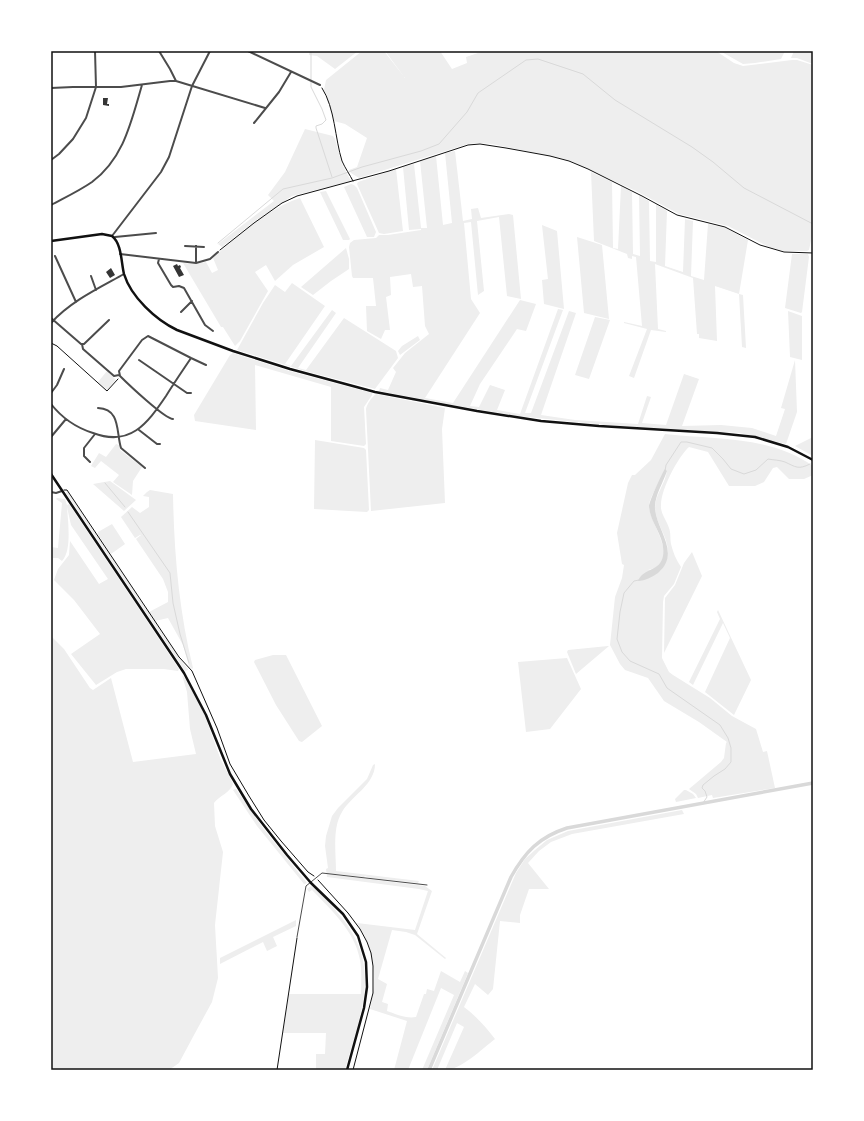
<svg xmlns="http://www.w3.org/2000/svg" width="864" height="1121" viewBox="0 0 864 1121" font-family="Poppins,sans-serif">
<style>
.green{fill:#eee;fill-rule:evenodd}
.water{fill:#d9d9d9}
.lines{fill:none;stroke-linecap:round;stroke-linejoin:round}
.stream{stroke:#d9d9d9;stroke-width:1}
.canal{stroke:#d9d9d9;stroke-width:3.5}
.building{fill:#353535}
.path{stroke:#111;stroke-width:1}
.service{stroke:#4c4c4c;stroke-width:1}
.minor{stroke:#4c4c4c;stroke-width:2}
.secondary{stroke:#111;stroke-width:2.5}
.neatline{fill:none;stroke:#111;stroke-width:1.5}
</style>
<rect width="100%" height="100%" fill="#fff"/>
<!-- green -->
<path class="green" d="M309,51h49l-23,18 -18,-13 -8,-1z
M362,51h22l21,27 -20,-27h55l12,18 15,-6 -1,-6 18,-6h232l18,12 9,3 49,-6h5l16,5v166l-4,19 -2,1h-24l-14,-4 -41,-21 -49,-12 -43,-23 -68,-31 -76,-16 -14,-1 -10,1 -109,34 -8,-5 -2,-3 8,-3 10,-29 -22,-14 -11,-3 -10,-31 2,-10z
M720,51h65l-4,8 -26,4 -12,1z
M794,51h19v13l-16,-6h-6z
M305,129l28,7 2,3 7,25 9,17 -59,15 -37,25 -33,26 -4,-3 56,-43 -6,-6 17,-23z
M455,151l8,70 9,-2 -1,-10 7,-1 3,10 28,-4 4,1 8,84 -14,-3 -8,-79 -22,4 7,70 -6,4 -7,-73 -7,1 7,76 9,14 -55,85 28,5 67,-103 16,4 -10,27 -9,-2 -37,55 -10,22 9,1 11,-22 15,5 -8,20 23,4 38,-105 5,1 -38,103h6l38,-102 7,2 -35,102 34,5 63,4 9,-28 4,1 -9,26 24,2 18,-51 15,5 -17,47 39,-1 31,3 24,8 9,-27 -4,-1 14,-48 2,52 -11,32 -46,-11 -135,-8 -87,-9 -66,-11 -73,-14 1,-3 8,2 8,-18 -3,-4 12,-15 24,-19 -4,-8 -3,-40 -9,1 -2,-13 -21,3 1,18 -5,2 4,33h-5l-4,9 -14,-8 -1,-25h10l-3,-28h-20l-1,-2 -3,-29 1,-4 4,-3 22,-2 3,-3h9l33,-5v-1l-12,1 -6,-63 11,-3 7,64h6l-7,-67 16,-5 7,69 9,-2 -7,-70z
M396,169l7,62 -19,3 -5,-1 -22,-49 1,-2z
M591,172l21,10 1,66 5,1 3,-63 11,6 1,62 7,2 -1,-61 10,6 1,60 6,1v-58l11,7 -2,55 18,6 2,-53 8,2 -2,55 13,4 4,-56 18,4 22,12 -9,54 4,1 3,53 -4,-1 -3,-53 -24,-8 2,55 -18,-3v-4h-2l-4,-56 -38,-14 3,65 8,2v1l-15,-2 -17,48 -5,-2 18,-47 -23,-6v-1l18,4 -6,-69 -4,-1v3l-4,-1 -1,-4 -33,-13z
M351,184l3,1 3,3 19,44 -2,5h-7l-23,-50z
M326,191l24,48 -1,1h-6l-23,-48z
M300,198l24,49 -31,18 -18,16 -9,-16 -11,7 13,19 -28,50 -5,5 -12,-19h-2l-38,-64 12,1 11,-2 6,11 6,-3 -5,-12c24,-22 56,-50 87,-60z
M542,225l15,6 7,78 -20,-5 -2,-24 6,-1z
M577,237l25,8 7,74 -25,-6z
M346,248l3,11v10l-18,12 -18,14 -12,-8z
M792,254h16l1,3 -7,55 -1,1 -16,-5z
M292,283l33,23 -40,58 6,2 41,-56 4,3 -38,55 8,2 38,-52 52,33 2,7 -23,31 -70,-18 -68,-21 26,-47 12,-18 10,7z
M788,311l14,5v44l-12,-3z
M595,317l15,3 -21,59 -14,-4z
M418,336l2,4 -20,15 -2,-4 4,-5z
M233,353l56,18 83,22v2l-8,12 2,37 -2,2 -33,-5v-54l-76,-22 1,65 -61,-9 -1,-6 36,-60z
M107,371l9,9 -9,10 -9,-8z
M376,394l69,14 -3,21 3,74 -74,8 -5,-102c1,-5 6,-12 10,-15z
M665,434c50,6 104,1 148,32v9l-9,4h-15l-12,-12 -4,1 -9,14 -9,4h-26l-21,-34 -19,-5c-11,10 -28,42 -28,58 -1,8 6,16 8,23 2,5 1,11 2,16 2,8 5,16 10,23l-7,17 -10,12 -1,6 -1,56 7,14 4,3 37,23 22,18 24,13 7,23 4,-1 8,37 -62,10 -1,-3 -14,3 -2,-4 -7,-5 32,-27 3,-4 2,-15 1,-1 -28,-20 -35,-21 -16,-23 -23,-8 -5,-6 -10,-19 5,-48 7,-19 2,-13 -2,-1 -5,-31 11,-50 4,-8h3l16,-15zM667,470c-1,13 -12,24 -12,38 1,22 25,39 5,63l-12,-1c3,-1 8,-2 11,-5 15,-14 -10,-44 -10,-59 0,-8 13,-29 18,-36z
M813,437v19l-18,-10z
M315,440l49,8 2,2 3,60 -2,2 -53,-3z
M116,444l3,1 1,5 22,17 -9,14 -1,14 -19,-13 6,-7 -18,-14 -6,7 -4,-2 8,-13 7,4z
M110,481l26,19 -12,11 -31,-27z
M150,490l23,4c1,59 6,117 20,174l-1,1 -3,-3 -6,-21 -15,-27 -13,3 -6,-9 19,-10v-10l-5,-13 -27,-40 5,-4h-1l-5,3 -14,-21 11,-10 8,6 9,-6v-10l-6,-1 4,-4z
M67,491l112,167 9,11v1l-3,1 -119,-178z
M57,498l8,1 2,6 2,-1 110,165 -1,2 -14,-2h-38l-9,3 -21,13 -25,-31 29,-20 -26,-34 -20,-20 4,-11 11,-14 1,-14 29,43 9,-5 -37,-54 -4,-18c1,14 5,44 -5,54l-4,-3h-5l-2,43v-54l7,1 4,-45 -6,-4z
M112,524l13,20 -14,10 -13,-19v-3z
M692,552l10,24 -38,77 1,-55 10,-13 9,-22z
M718,610l33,70 -17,35 -29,-23 25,-54 -7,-15 -30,62 -4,-3 31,-63 -3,-7z
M51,636l13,13 26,39 3,2 18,-12 22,84 63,-8 -6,-25 -3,-37 -5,-17c18,17 30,64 40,87 4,8 8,15 11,22 -2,8 -14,12 -19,19l1,23 8,26 -8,73 3,53 -6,24 -18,33 -15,28 -10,7h-118z
M608,646h1l-33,28 -9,-22 1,-2z
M273,655h13l36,71 -20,16 -3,-1 -23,-36 -22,-43 1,-2z
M567,658l14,31 -31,40 -24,3 -8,-70z
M375,764c0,21 -24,32 -33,48 -10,16 -6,41 -6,59l83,10 -1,2 -47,-5 -6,-2 -1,1 -28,-3 -1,1 90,11 7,5 -15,43 29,24 -1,1 -30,-24 -9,-3 -14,-2 -14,49 9,5 -5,18 6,2 -1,7c9,3 19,8 29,6l8,-23h2l1,-5 7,2 7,-20 19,11 5,-11 3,2 -41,97h-5l32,-75 -13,-7 -33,82h-14l13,-49 -37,-12c8,-31 5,-58 -13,-86l58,7 13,-39 -9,-2 -92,-12 -1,-8 2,-1 -3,-22 1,-10 6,-20 6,-8 29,-29 6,-14z
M235,789h1l27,39 44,55 -3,1 -47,-58 -24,-36z
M684,790h2l7,4 3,4 -20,4 -1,-3z
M682,810l2,4 -112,20 -21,8 -12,9 -11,12 21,26h-20l-9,26v8l-20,-2 -7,68 -5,6 -13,-11 -11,23c12,9 22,20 31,32 -13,10 -34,31 -50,31l19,-43 -7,-4 -20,47h-5l84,-197 9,-14 10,-9 12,-10 21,-9z
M311,886c10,6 19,17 26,26 47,53 24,98 8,158h-29v-16h9l1,-21h-43l6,-39h72c0,-11 1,-23 -1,-34 -5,-29 -29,-50 -48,-70l-3,2 -2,-3z
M296,920v6l-23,11 4,9 -10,5 -4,-9 -43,22v-6z"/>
<!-- water -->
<path class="water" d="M665,469l2,2c-4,12 -13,26 -12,38 2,22 26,44 3,64 -6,4 -13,8 -20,8 6,-14 22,-9 25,-25 2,-13 -5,-24 -10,-35 -2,-4 -4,-11 -4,-15 0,-4 13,-33 16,-37z"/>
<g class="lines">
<!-- stream -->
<path class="stream" d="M311,51v36l11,22 4,11 -4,4 -6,2v2l16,49
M218,243l65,-54 49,-11 30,-11 59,-16 18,-7 28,-32 11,-19 48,-33 12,-1 45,15 32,26 77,47 21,15 31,26 69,36
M665,471l1,-6 15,-23h6l25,6 11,11 8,10 13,5 12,-4 12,-11c5,1 12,1 17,3 11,5 13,8 25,2
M105,483l20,24
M128,512l42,61 3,30 7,31 9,29
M639,580l-5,1 -10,12 -4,19 -3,27 5,13 8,9 29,13 8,14 53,37 8,13 3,10v14l-6,7 -11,7 -11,9 -1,3 3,3 2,6 -4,6"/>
<!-- canal -->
<path class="canal" d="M429,1070l82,-193c14,-25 28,-40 56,-49l246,-45"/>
</g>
<!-- building -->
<path class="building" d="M103,98h5l-1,6h2v2l-6,-1z
M177,264l1,2 2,-1 1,2 -1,1 4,7 -5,2 -6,-11z
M111,268l4,7 -5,3 -4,-6z"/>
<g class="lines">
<!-- path -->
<path class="path" d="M322,88c13,20 13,51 20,73 3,7 8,14 11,20
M220,250l34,-27 28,-20 15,-7 92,-25 79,-26 12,-1 26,4 44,8 19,5 19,8 54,27 35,19 48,12 35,18 24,7 29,1
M51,343l6,3 50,45 11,-12
M64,490h3l112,167 13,14 25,57 13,36 19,32 15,24 17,21 27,31 6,4
M318,880l30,33 12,16 7,13 4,11 2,13v27l-20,77
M277,1070l20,-132"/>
<!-- service -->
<path class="service" d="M297,937l9,-51 16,-13 105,12"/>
<!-- minor -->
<path class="minor" d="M159,51l11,18 6,12
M248,51l72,34
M51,88l22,-1h48l49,-6h6l89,27
M254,123l25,-31 12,-20
M51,160l8,-6 14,-15 13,-21 10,-31 -1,-36
M51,205c13,-7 28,-14 41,-23 32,-24 39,-60 50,-97
M112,236l49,-64 8,-15 23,-71 18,-35
M115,237l41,-4
M185,246l19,1
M120,254l76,9 14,-4 8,-7
M55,256l21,46
M159,259l-1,4 13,22 2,2 6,-1 5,2 21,37 8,6
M196,263v-17
M91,276l5,14
M181,312l11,-11
M51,318l30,26h3l25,-24
M51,323c20,-22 48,-35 73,-49
M82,344l1,5 31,27 5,-1
M191,358l15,7
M139,360l48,33h4
M51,393l6,-8 7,-16
M51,404c11,14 26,24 42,29 37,14 54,-9 73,-37 8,-13 17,-26 25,-38l-43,-22 -6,4 -23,31 1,5c8,8 45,43 53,43
M98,408c23,1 18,24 23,40l24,20
M139,430l18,14h3
M51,437l15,-18
M90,462l-6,-6v-8l11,-14
M51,492l5,1 6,-2"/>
<!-- secondary -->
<path class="secondary" d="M51,241l51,-7 10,2c10,8 9,26 12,38 7,23 32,46 53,56l56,21 57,18 85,23 102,19 64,10 58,5 118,7 38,4 33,10 25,13
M51,474l133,199 22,42 24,59 21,35 36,46 24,28 32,31 15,22 8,26 1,25 -3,21 -17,62"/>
</g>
<!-- border -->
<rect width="864" height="1121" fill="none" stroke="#ffffff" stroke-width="104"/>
<rect x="52" y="52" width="760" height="1017" class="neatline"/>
</svg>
